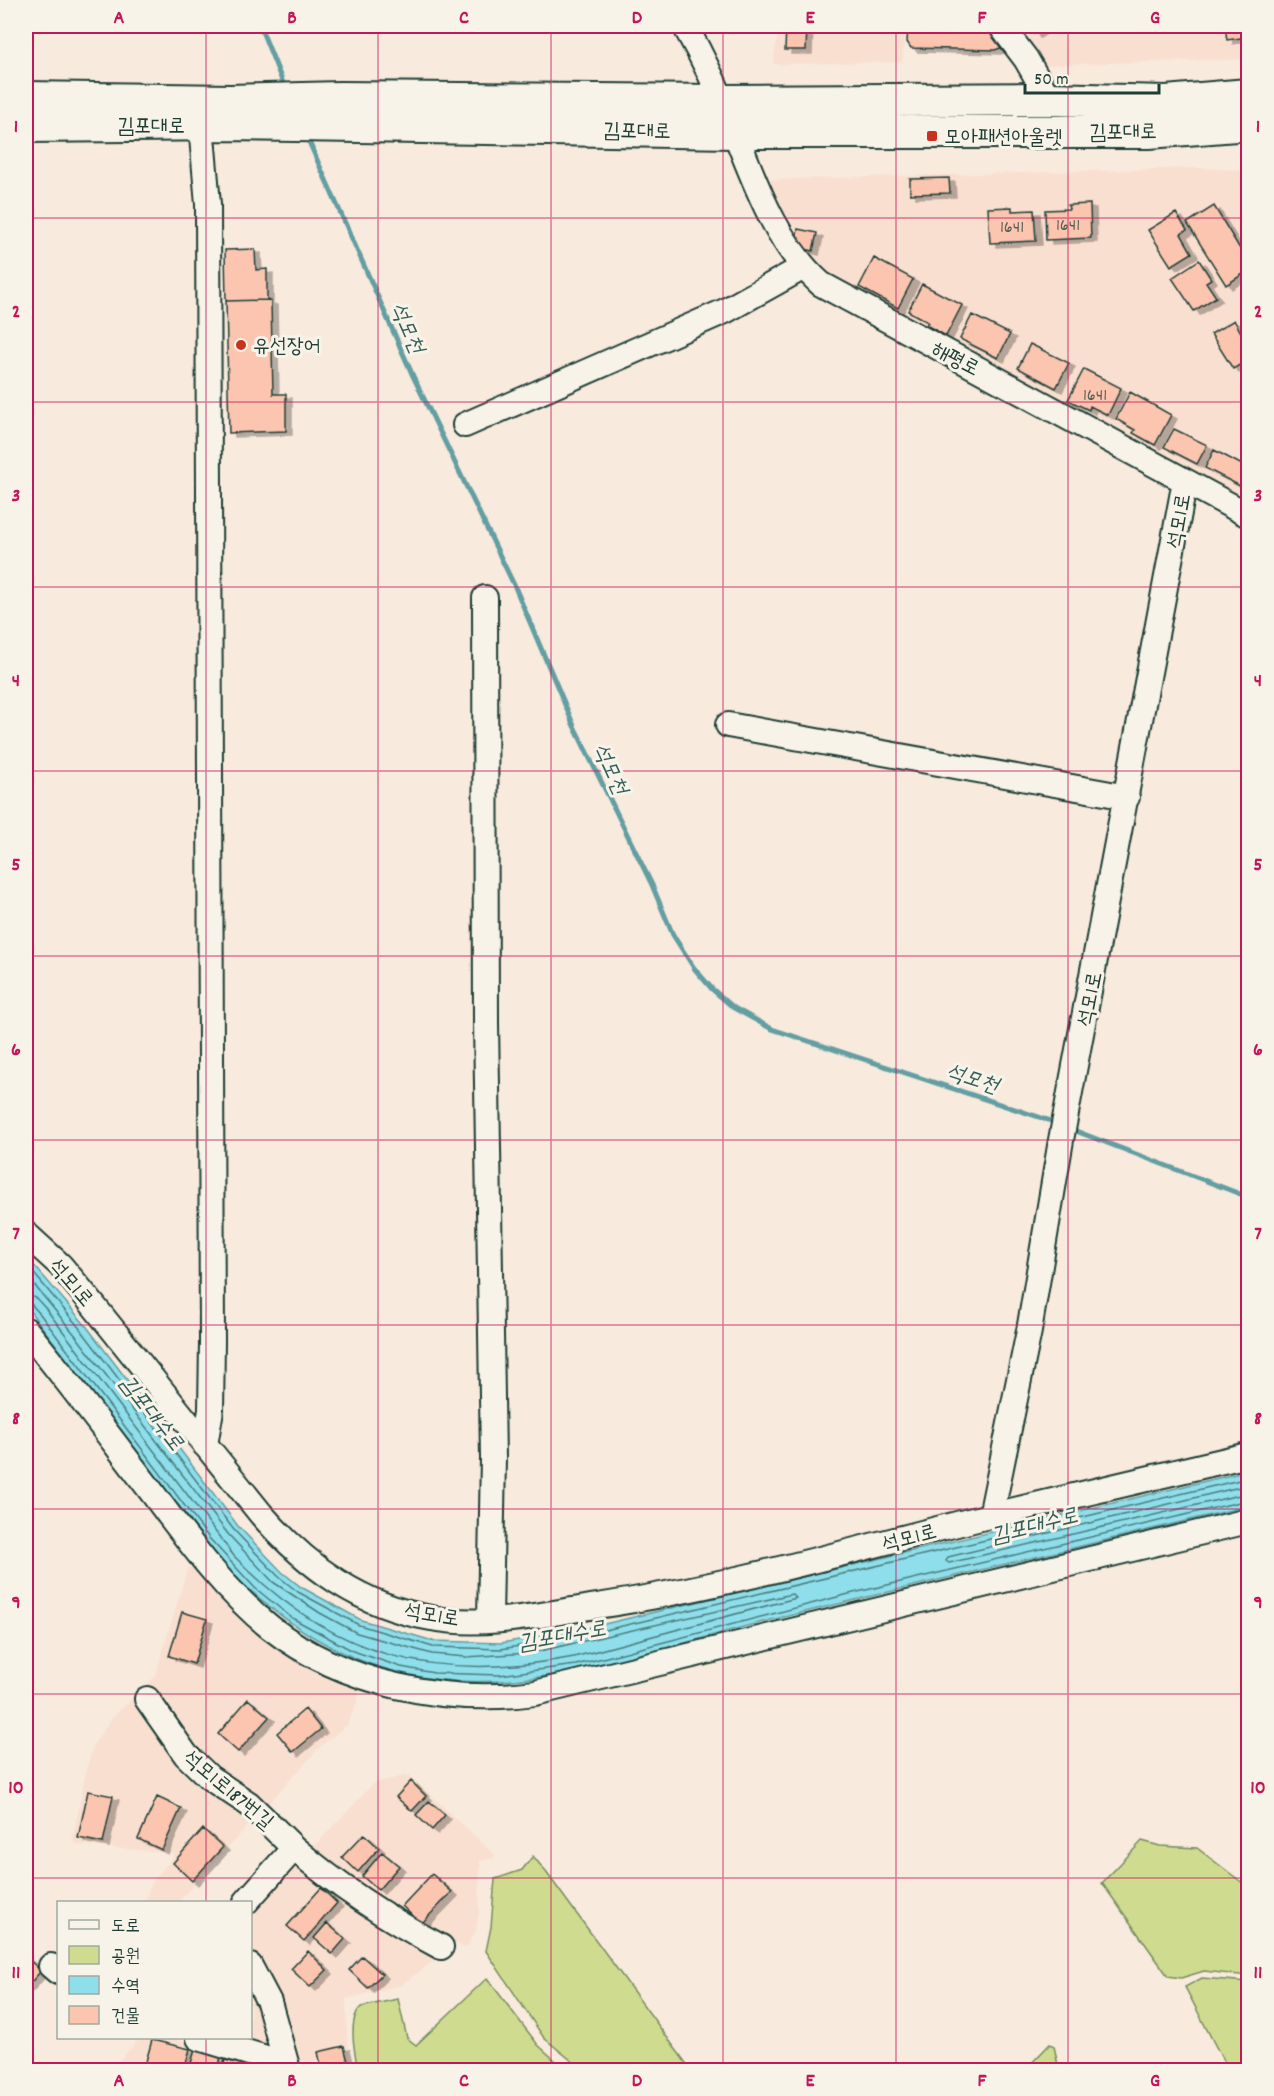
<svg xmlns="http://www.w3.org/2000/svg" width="1274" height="2096" viewBox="0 0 1274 2096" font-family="Dekko,'Poor Story',sans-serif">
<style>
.built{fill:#f9dfd0}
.green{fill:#cfdb8e;stroke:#778c61;stroke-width:1.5}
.water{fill:#8edeeb;stroke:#629ea2;stroke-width:1.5}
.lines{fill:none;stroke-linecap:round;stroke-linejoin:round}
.shore{stroke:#4b7d7d;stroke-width:1.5}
.stream{stroke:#629ea2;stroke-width:5}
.building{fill:#fcc5b0;stroke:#1f3d34;stroke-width:1.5;filter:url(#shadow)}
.minor-casing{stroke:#1f3d34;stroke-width:28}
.major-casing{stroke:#1f3d34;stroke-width:36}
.minor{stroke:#f7f3e8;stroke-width:24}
.major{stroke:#f7f3e8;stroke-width:32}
.grid{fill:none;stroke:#c2185b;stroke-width:1.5;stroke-opacity:0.55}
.poi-dot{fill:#c8321e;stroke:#f7f3e8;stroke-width:2}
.labels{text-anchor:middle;stroke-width:6;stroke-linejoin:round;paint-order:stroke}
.number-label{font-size:18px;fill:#565f53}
.street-label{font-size:21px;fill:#1f3d34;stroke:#f7f3e8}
.poi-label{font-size:21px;fill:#1f3d34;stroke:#f7f3e8;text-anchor:start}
.water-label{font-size:22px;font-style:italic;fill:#355d59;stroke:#f7f3e8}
.neatline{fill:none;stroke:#c2185b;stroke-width:2}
.grid-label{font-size:20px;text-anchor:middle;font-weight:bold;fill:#c2185b}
</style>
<defs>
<filter id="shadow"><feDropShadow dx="6" dy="4" stdDeviation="0" flood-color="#0004"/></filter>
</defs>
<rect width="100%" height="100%" fill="#f8eadd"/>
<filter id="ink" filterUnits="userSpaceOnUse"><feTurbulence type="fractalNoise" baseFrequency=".0167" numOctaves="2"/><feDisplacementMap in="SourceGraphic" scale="12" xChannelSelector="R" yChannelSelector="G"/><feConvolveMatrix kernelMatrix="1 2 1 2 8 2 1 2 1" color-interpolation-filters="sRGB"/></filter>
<g filter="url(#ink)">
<!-- built -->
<path class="built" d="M779,26h126l-3,36 -129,2z
M1009,26h239v33l-202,6 -7,-1z
M1202,168l46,3v331l-433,-234 -54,-88z
M188,1567l5,1 44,49 28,24 58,31 35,14v13l-11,26 -26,21 -143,156h-33l6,-19 22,-25 -1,-5 -92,-8 -6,-2 -1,-5 14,-72 7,-22 18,-26 43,-41z
M409,1775l86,80 -1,3 -14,2 -1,52 -3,19 -10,17 -53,-24 -104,-72 65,-69z
M296,1861l143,96 -38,28 -55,14 1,36 5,35h-58l-43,-117 -1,-43z
M251,1980l25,71 -55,-13h29z
M140,2038h32l77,21 29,11h-167z"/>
<!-- green -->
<path class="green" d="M1142,1841l18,5 37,2 51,39v89l-44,-5 -23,7 -13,-2 -66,-93z
M533,1856l13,16 145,198h-108l-39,-32 -58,-87 5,-24 4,-48 27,-9z
M487,1978l51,67 28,25h-208c-3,-15 -11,-51 3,-63l37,-8 9,39 9,7z
M1202,1978l46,4v88h-20l-43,-83z
M1050,2044l4,2 5,24h-34z"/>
<!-- water -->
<path class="water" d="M26,1256l61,71 151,199 44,46 19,15 60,33 72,21 68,2 78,-13 669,-159v35c-161,38 -323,76 -485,116 -107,26 -217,71 -329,57 -83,-10 -153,-55 -210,-114l-198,-259z"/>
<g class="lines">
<!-- shore -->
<path class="shore" d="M26,1264l56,67 152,199 44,46 20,16 61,33 74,22 68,2 79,-13 668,-158
M26,1275l50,61 152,198 45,48 47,31 37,20 75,21 34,3 65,-4 261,-59 4,4 -222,59c-139,26 -240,2 -340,-101l-188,-247 -10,-11 -10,-3
M26,1303l5,1 9,10 169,224 46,50 37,30 61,33 48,16 33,6 65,2 77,-10 269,-70 403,-95
M1248,1485l-300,72 -2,4 3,2 299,-70"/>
<!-- stream -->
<path class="stream" d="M260,26l25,62
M306,135l107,241 102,211 59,139 78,159 21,50 21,33 18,21 22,19 38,21 285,94
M1068,1128l180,69"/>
</g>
<!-- building -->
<path class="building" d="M786,26h21l-1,24h-21z
M908,26h88l7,21 -8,3 -84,-2 -4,-6z
M1029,26h18l-13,8z
M1225,26h23v11l-21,3z
M949,178l1,15 -40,1v-15z
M1090,204l1,34 -45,2 -1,-30 24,-1 -1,-4z
M1214,206l34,56v9l-22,14 -39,-62z
M1012,207v4l22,-1 2,31 -46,2 -2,-35z
M1176,213l11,17 -6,4 11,19 -21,13 -23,-36z
M798,229l19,4 -4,18 -8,-2 -9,-10z
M255,249l1,21 11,-1v31l-41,1 -1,-51z
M874,258l39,21 -15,29 -39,-21z
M1199,260l12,19 -5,3 10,15 -22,14 -22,-33z
M922,284l40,21 -16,31 -20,-11 2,-3 -20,-11z
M267,300l4,1 2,93h13v37l-57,2 -3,-132z
M972,315l38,19 -12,24 -38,-19z
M1234,320l14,25v15l-15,9 -22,-35z
M1030,344l39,19 -13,25 -38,-20z
M1084,369l37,19 -13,27 -18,-9 -1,4 -21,-10z
M1130,392l41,23 -16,30 -22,-12 2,-3 -19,-11z
M1174,429l33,16 -10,19 -33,-17z
M1214,450l34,18v8l-6,11 -37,-19z
M182,1612l25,7 -13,45 -25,-8z
M248,1699l21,18 -31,35 -20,-18z
M305,1709l16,20 -28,23 -16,-19z
M411,1781l15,15 -14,15 -16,-14z
M88,1791l25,5 -10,47 -25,-5z
M157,1797l24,11 -19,42 -24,-11z
M429,1801l16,14 -13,15 -16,-15z
M203,1829l20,18 -31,34 -19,-18z
M364,1834l15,14 -21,24 -16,-15z
M382,1852l17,14 -21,24 -16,-14z
M432,1874l20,18 -31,32 -19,-18z
M321,1888l16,15 -33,38 -17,-15z
M327,1923l18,16 -13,15 -18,-16z
M308,1951l19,19 -17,17 -19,-18z
M362,1956l20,18 -14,14 -19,-18z
M26,1957l15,14 -15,17z
M152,2040l38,9 -6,21h-17l-22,-5z
M344,2046l6,24h-28l-4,-18z
M195,2050l26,7 -3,13h-29z
M225,2060l38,10h-41z"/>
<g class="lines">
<!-- minor casing -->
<g class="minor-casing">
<path id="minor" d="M685,26c19,33 35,68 49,104 22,55 42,114 87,154l427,231
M1001,26l25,33 23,40
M201,125l7,79 4,1138 -1,68 -6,35
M465,425l260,-114 77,-43
M485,598l1,425 7,435 -3,162
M728,725l399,72
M26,1234l34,31 21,25 180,224c46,53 100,92 170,104 54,10 113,-4 166,-12 133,-20 262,-58 392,-90 86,-21 173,-40 259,-61
M26,1330c44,53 86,110 128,165 35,47 71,96 117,133 72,56 175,77 264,65l713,-172
M991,1516l38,-185 32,-191 124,-659
M147,1699l39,56 24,23 39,26 45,44 -48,54
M294,1848c46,40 94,71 147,99
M51,1966l7,6
M250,1966l19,36 19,68
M199,2038l87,26"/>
</g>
<!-- major casing -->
<g class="major-casing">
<path id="major" d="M26,98l205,3 109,-3 382,3 327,-2 117,3 82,-7
M26,126l204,-2 504,8h415l99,-8"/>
</g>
<!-- minor -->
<use href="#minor" class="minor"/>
<!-- major -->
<use href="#major" class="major"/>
</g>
</g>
<!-- grid -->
<path class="grid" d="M206,26v1876M378,26v2044M551,26v2044M723,26v2044M896,26v2044M1068,26v2044M26,218h1222M26,402h1222M26,587h1222M26,771h1222M26,956h1222M26,1140h1222M26,1325h1222M26,1509h1222M26,1694h1222M26,1878h1222M206,2038v32"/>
<!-- markers -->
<g class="poi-dot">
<rect x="926" y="130" width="12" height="12" rx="3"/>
<circle cx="241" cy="345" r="6"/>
</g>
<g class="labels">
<!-- number labels -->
<g class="number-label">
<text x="1068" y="230">1641</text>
<text x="1012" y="232">1641</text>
<text x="1095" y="400">1641</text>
</g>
<!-- street labels -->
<g class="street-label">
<text x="151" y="132">김포대로</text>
<text transform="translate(637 130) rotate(1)" y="7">김포대로</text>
<text transform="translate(1123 131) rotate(-1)" y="7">김포대로</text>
<text transform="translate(956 358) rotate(27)" y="7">해평로</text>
<text transform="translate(1178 521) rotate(-80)" y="7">석모1로</text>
<text transform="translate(1089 999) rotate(-79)" y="7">석모1로</text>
<text transform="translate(72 1282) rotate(49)" y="7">석모1로</text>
<text transform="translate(909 1537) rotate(-15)" y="7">석모1로</text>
<text transform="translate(432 1614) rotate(9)" y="7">석모1로</text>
<text transform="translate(229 1789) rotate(40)" y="7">석모1로187번길</text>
</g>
<!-- poi labels -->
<g class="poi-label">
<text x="944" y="143">모아패션아울렛</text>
<text x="253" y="352">유선장어</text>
</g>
<!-- water labels -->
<g class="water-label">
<text transform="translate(409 327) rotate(66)" y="8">석모천</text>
<text transform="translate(612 768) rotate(65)" y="8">석모천</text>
<text transform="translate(973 1077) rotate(18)" y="8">석모천</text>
<text transform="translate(153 1412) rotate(52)" y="8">김포대수로</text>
<text transform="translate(1034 1524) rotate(-14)" y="8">김포대수로</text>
<text transform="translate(562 1634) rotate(-10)" y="8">김포대수로</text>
</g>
</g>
<!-- margin -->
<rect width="1274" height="2096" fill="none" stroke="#f7f3e8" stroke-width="66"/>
<!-- legend -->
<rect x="57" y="1901" width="195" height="138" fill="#f7f3e8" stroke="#a1aaa0" stroke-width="1.5"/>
<rect x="69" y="1920" width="30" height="9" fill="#f7f3e8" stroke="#a1aaa0" stroke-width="1.5"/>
<text x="111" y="1931" font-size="18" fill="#1f3d34">도로</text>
<rect x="69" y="1946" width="30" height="18" fill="#cfdb8e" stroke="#a1aaa0" stroke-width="1.5"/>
<text x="111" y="1961" font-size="18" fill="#1f3d34">공원</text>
<rect x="69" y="1976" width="30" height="18" fill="#8edeeb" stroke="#a1aaa0" stroke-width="1.5"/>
<text x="111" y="1991" font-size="18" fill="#1f3d34">수역</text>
<rect x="69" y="2006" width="30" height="18" fill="#fcc5b0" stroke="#a1aaa0" stroke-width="1.5"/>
<text x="111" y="2021" font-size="18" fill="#1f3d34">건물</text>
<!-- scale -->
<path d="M1025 84v9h134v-9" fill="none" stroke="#1f3d34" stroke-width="3"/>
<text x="1034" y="84" font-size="18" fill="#1f3d34" stroke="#f7f3e8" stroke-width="4.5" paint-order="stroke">50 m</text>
<rect x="33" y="33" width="1208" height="2030" class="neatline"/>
<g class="grid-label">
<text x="119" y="23">A</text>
<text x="292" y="23">B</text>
<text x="464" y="23">C</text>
<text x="637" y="23">D</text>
<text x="810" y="23">E</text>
<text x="982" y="23">F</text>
<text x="1155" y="23">G</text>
<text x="16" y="132">1</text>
<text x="1258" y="132">1</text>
<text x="16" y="317">2</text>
<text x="1258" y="317">2</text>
<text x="16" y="501">3</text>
<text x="1258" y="501">3</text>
<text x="16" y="686">4</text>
<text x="1258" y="686">4</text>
<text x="16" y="870">5</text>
<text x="1258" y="870">5</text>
<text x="16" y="1055">6</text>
<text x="1258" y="1055">6</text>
<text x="16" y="1239">7</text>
<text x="1258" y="1239">7</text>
<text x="16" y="1424">8</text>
<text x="1258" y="1424">8</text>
<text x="16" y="1608">9</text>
<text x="1258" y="1608">9</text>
<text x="16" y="1793">10</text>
<text x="1258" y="1793">10</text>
<text x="16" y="1978">11</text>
<text x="1258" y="1978">11</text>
<text x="119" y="2086">A</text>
<text x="292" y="2086">B</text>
<text x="464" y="2086">C</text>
<text x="637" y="2086">D</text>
<text x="810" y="2086">E</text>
<text x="982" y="2086">F</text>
<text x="1155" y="2086">G</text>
</g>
</svg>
